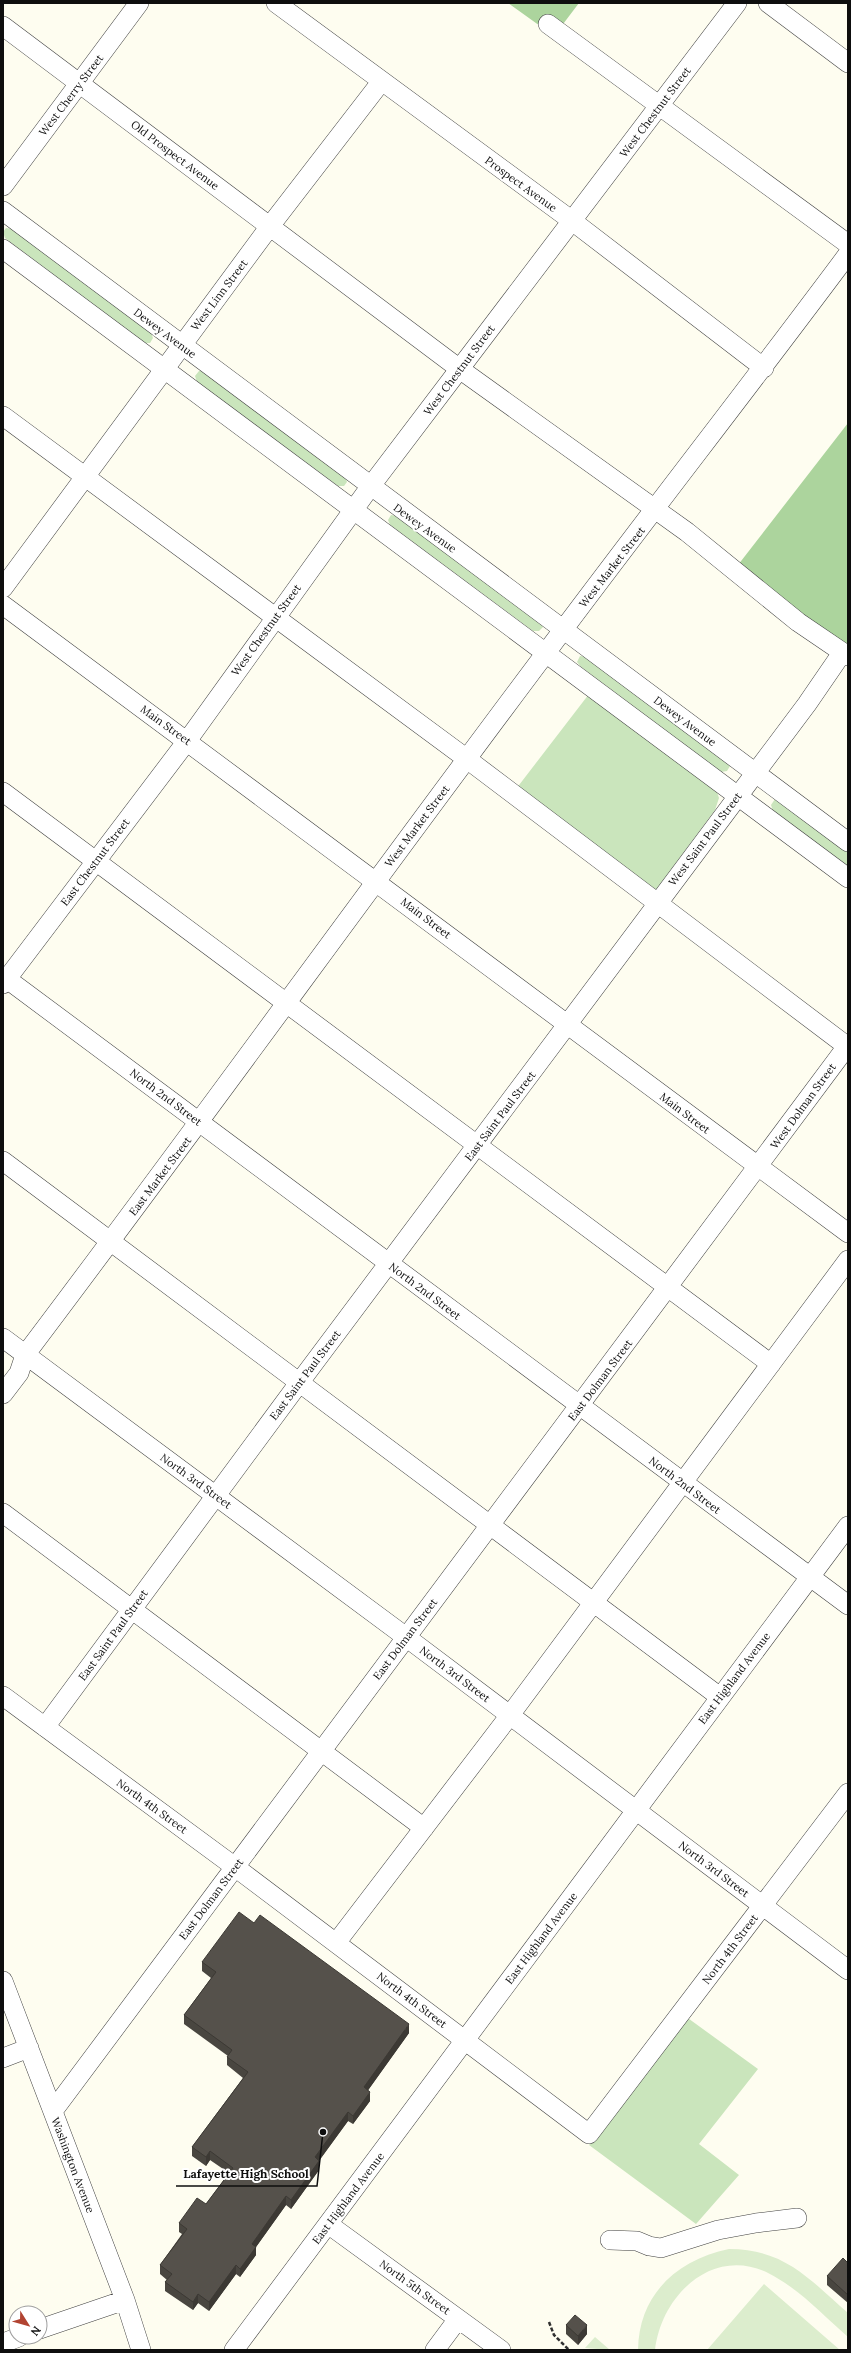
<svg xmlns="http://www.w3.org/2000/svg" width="851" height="2353" viewBox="0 0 851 2353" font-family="Lora,serif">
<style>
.green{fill:#cae5bc}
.forest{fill:#acd49d}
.pitch{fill:#dcedcd}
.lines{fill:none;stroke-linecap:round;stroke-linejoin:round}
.minor-casing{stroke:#414141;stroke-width:20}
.path{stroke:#303030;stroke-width:2.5;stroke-dasharray:4 2;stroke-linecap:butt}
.minor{stroke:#fff;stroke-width:19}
.wall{fill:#494640}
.shaded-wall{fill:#3c3934}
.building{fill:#55514b;stroke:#3c3934}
.labels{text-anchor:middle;stroke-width:4;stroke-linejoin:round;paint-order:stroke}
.street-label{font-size:11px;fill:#0e0e0e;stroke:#fff}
.leader{fill:none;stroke:#0e0e0e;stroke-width:1.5}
.callout-dot{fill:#0e0e0e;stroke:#fff;stroke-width:1.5}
.callout-label{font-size:12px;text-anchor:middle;font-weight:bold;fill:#0e0e0e;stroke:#fff;stroke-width:4;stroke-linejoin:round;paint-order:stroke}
</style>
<rect width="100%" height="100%" fill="#fefdf0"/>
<!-- green -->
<path class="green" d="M6,228l7,1 138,104 2,5 -3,5h-6l-139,-105 -2,-6z
M204,370l141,106 2,6 -3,4h-6l-141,-104 -2,-6 4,-5z
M391,515l6,1 144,106 2,5 -4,4h-6l-143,-106 -2,-5z
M580,656l7,1 140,104 3,5 -3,5 -6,1 -140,-105 -4,-5z
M589,694l127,95 3,9 -4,12 -62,84 -137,-105z
M775,799l73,51v16l-75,-55 -2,-6z
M685,2016l73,53 -59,75 40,31 -43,49 -107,-79z"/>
<!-- forest -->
<path class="forest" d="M508,3h71l-25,33z
M848,423v239l-117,-88z"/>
<!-- pitch -->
<path class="pitch" d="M729,2249c56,0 80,30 119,64v24c-23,-20 -45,-44 -71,-59 -58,-37 -115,13 -122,72h-17c1,-56 39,-90 91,-101z
M764,2284l76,66h-133z
M595,2337l15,13 -25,-2z"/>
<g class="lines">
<!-- minor casing -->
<g class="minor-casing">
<path id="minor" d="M276,3l295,217 193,148
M768,3l80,60
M548,24l300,220
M3,26l458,344 226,162 111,90 50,34
M3,186l136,-183
M3,211l845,631
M3,249l845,629
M3,416l464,343 381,288
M3,588l267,-362 111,-144
M3,605l845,628
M3,792l768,572
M3,976l845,629
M3,984l184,-243 183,-254 367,-484
M3,1161l717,536
M3,1338l403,299 442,333
M3,1394l16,-21 6,-18c176,-233 347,-471 523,-705 99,-133 201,-263 300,-396
M3,1513l421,315
M3,1696l232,171 354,267 259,-341
M45,1727l254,-344 508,-679 35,-51
M336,1943l174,-228 338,-455
M3,1981l122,319 16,50
M3,2058l26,-10
M53,2111l795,-1066
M328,2224l173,126
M610,2240l27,1 12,5 12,2 57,-18 38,-7 41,-5
M40,2329l85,-29
M3,2343l16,-6
M234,2350l614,-824
M435,2350l23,-31"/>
</g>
<!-- path -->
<path class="path" d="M549,2322l5,13 15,15"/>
<!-- minor -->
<use href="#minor" class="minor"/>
</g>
<!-- wall -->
<path class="wall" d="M254,1923l155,110 -41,57 2,11 -17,23 -5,-3 -29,40v9l-28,39 -5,-4 -30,42v8l-16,22 -4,-3 -27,37 -11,-8 -5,7 -28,-19v-9l2,-2 -7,-6v-9l22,-31 -3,-2v-9l27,-19 23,-31 -19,-13 -4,6 -14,-10v-9l51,-69 -16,-13v-8l1,-1 -44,-32v-9l27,-37 -9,-7v-9z
M848,2263v40l-21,-18v-9z
M566,2325l21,9 -9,11 -12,-11z"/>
<!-- shaded-wall -->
<path class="shaded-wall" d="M409,2024v9l-45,63v-9z
M370,2092v9l-17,23v-8z
M348,2112v9l-33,45v-9z
M210,2151v9l-4,6v-9z
M319,2161v9l-28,39v-9z
M286,2196v9l-30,42v8l-16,22v-8l12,-25z
M236,2265v9l-27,37v-9z
M198,2294v9l-5,7v-8z
M587,2325v9l-9,11v-9z"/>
<!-- building -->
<path class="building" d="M239,1912l15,11 6,-8 149,109 -45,63 6,5 -17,24 -5,-4 -33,45 4,4 -28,39 -5,-4 -34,48 4,3 -16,22 -4,-4 -27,37 -11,-8 -5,8 -28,-20 7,-8 -12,-9 27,-36 -8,-6 18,-25 9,6 27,-36 -23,-17 -4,6 -14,-10 56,-75 -21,-15 5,-7 -48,-35 32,-43 -14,-10z
M843,2258l5,5v32l-21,-19z
M575,2315l12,10 -9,11 -12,-11z"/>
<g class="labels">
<!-- street labels -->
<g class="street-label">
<text transform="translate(71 95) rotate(-53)" y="4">West Cherry Street</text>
<text transform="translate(655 112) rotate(-53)" y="4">West Chestnut Street</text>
<text transform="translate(175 155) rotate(37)" y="4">Old Prospect Avenue</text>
<text transform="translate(521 184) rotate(36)" y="4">Prospect Avenue</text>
<text transform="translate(219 295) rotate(-53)" y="4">West Linn Street</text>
<text transform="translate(165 333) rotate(37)" y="4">Dewey Avenue</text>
<text transform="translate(459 370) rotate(-53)" y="4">West Chestnut Street</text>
<text transform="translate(425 528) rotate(36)" y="4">Dewey Avenue</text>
<text transform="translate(612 567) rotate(-52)" y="4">West Market Street</text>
<text transform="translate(266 630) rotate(-54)" y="4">West Chestnut Street</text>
<text transform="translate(685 721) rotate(37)" y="4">Dewey Avenue</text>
<text transform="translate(166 725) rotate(36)" y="4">Main Street</text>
<text transform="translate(417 826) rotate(-53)" y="4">West Market Street</text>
<text transform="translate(705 839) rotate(-53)" y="4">West Saint Paul Street</text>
<text transform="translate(95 862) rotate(-53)" y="4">East Chestnut Street</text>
<text transform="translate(426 918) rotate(37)" y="4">Main Street</text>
<text transform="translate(166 1097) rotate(37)" y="4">North 2nd Street</text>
<text transform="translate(803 1106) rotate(-54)" y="4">West Dolman Street</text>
<text transform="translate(685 1113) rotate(37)" y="4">Main Street</text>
<text transform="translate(500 1116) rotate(-53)" y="4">East Saint Paul Street</text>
<text transform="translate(160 1176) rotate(-53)" y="4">East Market Street</text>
<text transform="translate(425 1291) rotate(37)" y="4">North 2nd Street</text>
<text transform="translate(305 1375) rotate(-53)" y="4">East Saint Paul Street</text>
<text transform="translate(600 1380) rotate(-53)" y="4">East Dolman Street</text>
<text transform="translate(196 1481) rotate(36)" y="4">North 3rd Street</text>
<text transform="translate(685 1485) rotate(37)" y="4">North 2nd Street</text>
<text transform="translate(113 1635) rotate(-54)" y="4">East Saint Paul Street</text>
<text transform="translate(405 1639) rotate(-53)" y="4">East Dolman Street</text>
<text transform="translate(455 1674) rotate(37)" y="4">North 3rd Street</text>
<text transform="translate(734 1678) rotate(-53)" y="4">East Highland Avenue</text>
<text transform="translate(152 1806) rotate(36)" y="4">North 4th Street</text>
<text transform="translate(714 1869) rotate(37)" y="4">North 3rd Street</text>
<text transform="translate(211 1899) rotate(-53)" y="4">East Dolman Street</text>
<text transform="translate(541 1938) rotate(-53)" y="4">East Highland Avenue</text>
<text transform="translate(730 1949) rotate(-53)" y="4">North 4th Street</text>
<text transform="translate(412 2000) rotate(37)" y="4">North 4th Street</text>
<text transform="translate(73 2165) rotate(69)" y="4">Washington Avenue</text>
<text transform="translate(348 2198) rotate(-53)" y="4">East Highland Avenue</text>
<text transform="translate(415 2287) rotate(36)" y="4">North 5th Street</text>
</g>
</g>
<!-- callouts -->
<path class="leader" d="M323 2132L317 2186H176"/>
<circle class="callout-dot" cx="323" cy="2132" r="4"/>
<g class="callout-label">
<text x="246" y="2178">Lafayette High School</text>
</g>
<!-- border -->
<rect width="851" height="2353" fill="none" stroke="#0e0e0e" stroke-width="8"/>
<!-- north arrow -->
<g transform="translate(28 2325) rotate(127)"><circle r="19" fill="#ffffff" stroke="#9f9f9f"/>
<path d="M0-3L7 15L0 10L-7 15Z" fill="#b14432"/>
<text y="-6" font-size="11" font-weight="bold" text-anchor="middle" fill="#0e0e0e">N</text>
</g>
</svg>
